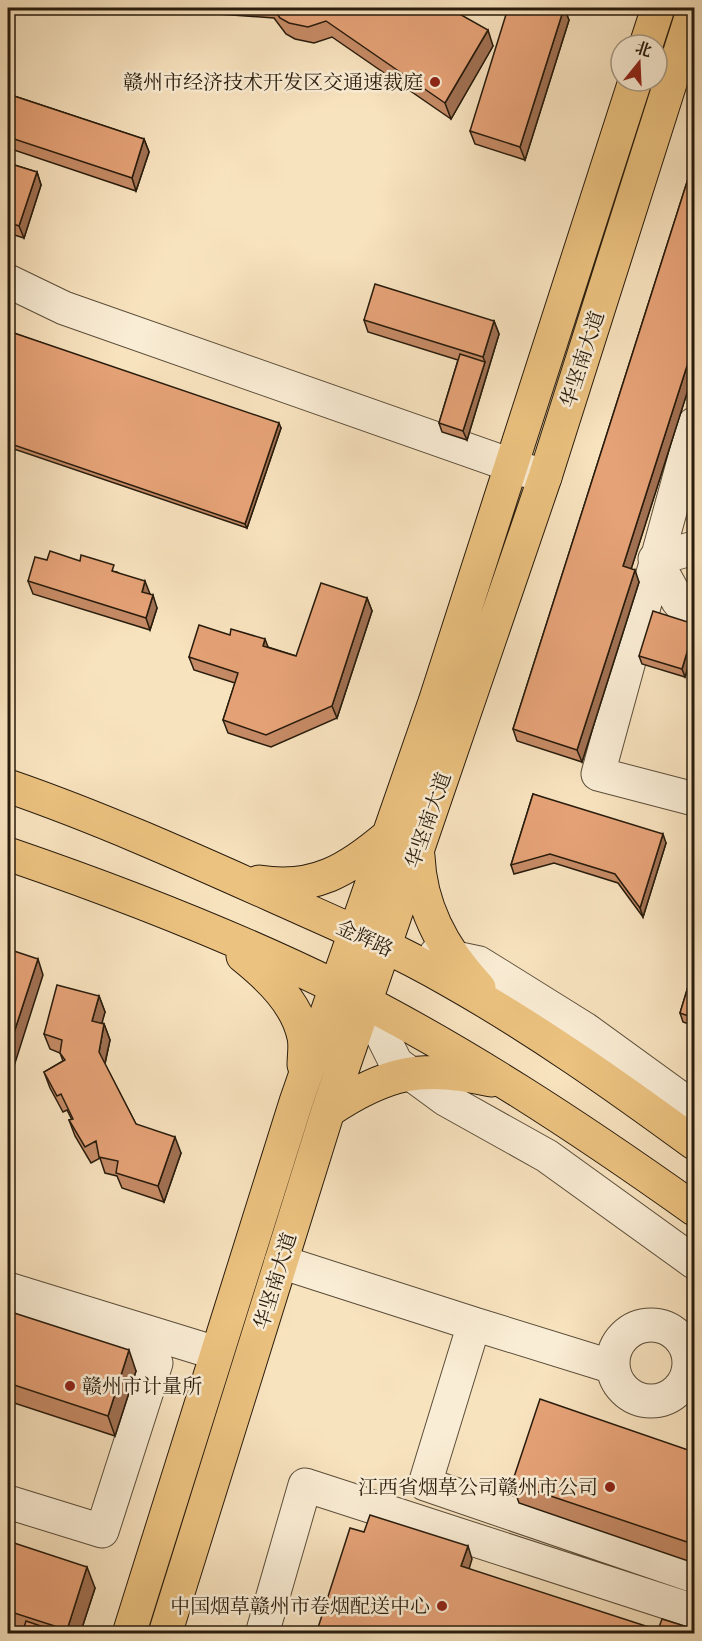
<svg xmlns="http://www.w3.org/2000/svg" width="702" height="1641" viewBox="0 0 702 1641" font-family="'Gentium Book Plus','Noto Serif SC',serif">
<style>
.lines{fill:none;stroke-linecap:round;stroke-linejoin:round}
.minor-casing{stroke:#5b4d39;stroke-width:35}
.major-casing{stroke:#271b0c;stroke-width:35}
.minor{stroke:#faedd5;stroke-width:33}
.major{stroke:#ecc280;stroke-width:33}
.wall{fill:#c68b66;stroke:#271b0c;stroke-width:1.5}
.shaded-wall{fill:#a17153;stroke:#271b0c;stroke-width:1.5}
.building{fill:#e6a277;stroke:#271b0c;stroke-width:1.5}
.poi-dot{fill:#8f2418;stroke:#faedd5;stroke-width:2}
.labels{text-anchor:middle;stroke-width:5;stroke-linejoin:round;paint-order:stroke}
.poi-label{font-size:20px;fill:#271b0c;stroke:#faedd5;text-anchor:end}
.street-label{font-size:20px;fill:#271b0c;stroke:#faedd5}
</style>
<rect width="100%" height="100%" fill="#f8e3bf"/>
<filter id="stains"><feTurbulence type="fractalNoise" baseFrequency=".00333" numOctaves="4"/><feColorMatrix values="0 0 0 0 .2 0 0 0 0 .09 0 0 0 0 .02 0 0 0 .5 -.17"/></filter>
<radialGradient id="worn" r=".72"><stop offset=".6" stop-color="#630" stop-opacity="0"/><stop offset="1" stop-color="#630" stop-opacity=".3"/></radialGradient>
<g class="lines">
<!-- minor casing -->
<g class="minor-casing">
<path id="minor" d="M8,281l56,27 481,169
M694,424l-96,350 96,25
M694,548l-39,11 23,42 16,19
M436,954l43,9 106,66 109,79
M366,1003l30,60 49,36 102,57 147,106
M281,1262l193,62 -49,160 269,92
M8,1289l208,64
M8,1316l148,47 -54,168 -94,-29
M474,1324l139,43
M613 1363a38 38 0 1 1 76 0a38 38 0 1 1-76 0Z
M262,1634l43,-149 389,126"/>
</g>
<!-- major casing -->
<g class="major-casing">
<path id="major" d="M646,45l12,-37
M8,786c90,31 177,70 264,109 60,27 120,52 177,85 85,48 166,105 245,163
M8,854c111,38 222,81 328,133 126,63 244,141 358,222
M418,856c2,51 26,95 61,132
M259,882c55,9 89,-12 130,-47
M243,956c26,21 54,47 61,81 2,9 0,19 0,28
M328,1111c58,-39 94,-47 163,-31
M129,1634l167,-532 139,-400 200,-621
M165,1634l163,-523 217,-634 149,-469"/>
</g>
<!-- minor -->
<use href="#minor" class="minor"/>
<!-- major -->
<use href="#major" class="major"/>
</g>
<!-- wall -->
<path class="wall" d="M134,8h315l44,38 -42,73 -119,-82 -18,6 -19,-4 -9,-5 -12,-16z
M564,8l5,12 -44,140 -50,-16 -5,-13z
M8,94l136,45 5,13 -13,39 -128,-43z
M694,160v211l-63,198 8,13 -57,180 -65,-21 -4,-12z
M8,163l29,9 4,13 -17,53 -16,-5z
M364,320l130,1 5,13 -32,106 -25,-8 -3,-9 19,-63 -90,-28z
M8,331l273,97 -34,100 -239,-81z
M47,560l70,12 33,22 7,14 -7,22 -117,-36 -5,-13z
M367,598l5,13 -35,107 -66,29 -43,-14 -5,-13 12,-37 -41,-13 -5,-13 79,-10 28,9z
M694,624v24l-9,29 -43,-13 -3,-8z
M533,794l133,49 -23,74 -25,-34 -64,-20 -40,11 -3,-9z
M694,967v59l-11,-4 -3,-9z
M99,996l6,16 -4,12h3l6,16 -5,24 31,60 45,29 -17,49 -42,-14 -5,-12 -12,-3 -5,-15 -9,5 -16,-27 -6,-16h3l-5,-10 -4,2 -13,-24 -6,-16 19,-11 -3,-8 -10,-4 -6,-15z
M8,1311l128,60 -21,65 -107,-35z
M694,1452v111l-175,-60 -7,-20z
M8,1541l87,47 -15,46h-59l-13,-5z"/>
<!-- shaded-wall -->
<path class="shaded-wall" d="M564,8l5,12 -44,140 -5,-13z
M488,30l5,16 -42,73 -6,-16z
M144,139l5,13 -13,39 -4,-13z
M37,172l4,13 -17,53 -5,-12z
M494,321l5,13 -32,106 -4,-9 22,-69 -2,-5z
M694,344v27l-66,208 -5,-13z
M279,423l2,5 -34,100 -2,-4z
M635,570l4,12 -57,180 -5,-12z
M145,581l5,13 -4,11 -4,-13z
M153,595l4,13 -7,22 -4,-12z
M367,598l5,13 -35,107 -5,-12z
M694,629v19l-9,29 -3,-8z
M265,639l5,13 -7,-6z
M663,834l3,9 -23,74 -3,-9z
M38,959l5,16 -35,110v-34z
M99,996l6,16 -7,25 -6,-16z
M104,1024l6,16 -6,27 -5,-15z
M175,1137l6,16 -17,49 -6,-16z
M129,1350l7,21 -21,65 -7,-20z
M694,1531v24l-4,-12z
M468,1546l4,13 -6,20 -5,-13z
M87,1567l8,21 -15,46h-12l-1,-4z"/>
<!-- building -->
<path class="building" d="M273,8h176l39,22 -43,73 -119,-82 -18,6 -19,-4 -9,-5z
M508,8h56l-44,139 -50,-16z
M8,94l136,45 -12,39 -124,-41z
M694,160v184l-71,222 12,4 -58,180 -64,-21z
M8,163l29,9 -18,54 -11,-4z
M375,284l119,37 -11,36 -119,-37z
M8,331l271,92 -34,101 -237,-81z
M460,354l25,8 -22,69 -24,-8z
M50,551l30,10 1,-6 33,10 -2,6 33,10 -3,11 11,3 -7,23 -118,-37 7,-24 12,3z
M694,559v23l-6,-21z
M321,583l46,15 -35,108 -66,29 -43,-15 15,-47 -49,-16 10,-32 31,10 1,-6 34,10 -2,7 33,10z
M653,611l41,13v5l-12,40 -43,-13z
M533,794l130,40 -23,74 -25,-34 -65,-20 -39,11z
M8,949l30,10 -30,92z
M694,967v51l-14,-5z
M57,985l42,11 -7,25 12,3 -5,28 37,72 39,13 -17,49 -42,-13 2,-12 -19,-4 -3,-16 -11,6 -16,-27 4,-1 -12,-25 -4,2 -13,-24 21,-12 -5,-7 2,-13 -18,-6z
M8,1311l121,39 -21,66 -100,-33z
M540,1399l154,53v79l-4,12 -178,-60z
M370,1515l98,31 -7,20 197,64 4,-11 32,10v5h-378l34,-106 14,4z
M8,1541l79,26 -20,63 -59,-19z
M26,1621l38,13h-42z"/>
<!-- markers -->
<g class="poi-dot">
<circle cx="435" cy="82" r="6"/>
<circle cx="70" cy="1386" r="6"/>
<circle cx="610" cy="1487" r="6"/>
<circle cx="442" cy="1606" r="6"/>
</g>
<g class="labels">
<!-- poi labels -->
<g class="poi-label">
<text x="423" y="89">赣州市经济技术开发区交通速裁庭</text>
<text x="82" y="1393" text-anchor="start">赣州市计量所</text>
<text x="598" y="1494">江西省烟草公司赣州市公司</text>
<text x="430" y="1613">中国烟草赣州市卷烟配送中心</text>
</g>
<!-- street labels -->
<g class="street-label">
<text transform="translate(582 359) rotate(-72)" y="7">华坚南大道</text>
<text transform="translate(428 820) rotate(-71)" y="7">华坚南大道</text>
<text transform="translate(365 938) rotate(25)" y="7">金辉路</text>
<text transform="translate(275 1281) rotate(-73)" y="7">华坚南大道</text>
</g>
</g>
<!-- margin -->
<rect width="702" height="1641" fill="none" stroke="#f8e3bf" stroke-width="30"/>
<rect x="9" y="9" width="684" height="1623" fill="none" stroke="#271b0c" stroke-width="3"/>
<rect x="15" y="15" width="672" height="1611" fill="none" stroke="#271b0c" stroke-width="1.5"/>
<!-- north arrow -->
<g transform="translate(639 63) rotate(18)"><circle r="28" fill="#faedd5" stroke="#a69985" stroke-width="1.5"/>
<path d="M0-4.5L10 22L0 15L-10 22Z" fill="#8f2418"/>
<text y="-9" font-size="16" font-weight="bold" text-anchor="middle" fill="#271b0c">北</text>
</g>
<rect width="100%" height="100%" filter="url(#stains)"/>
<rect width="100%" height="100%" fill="url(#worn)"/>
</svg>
